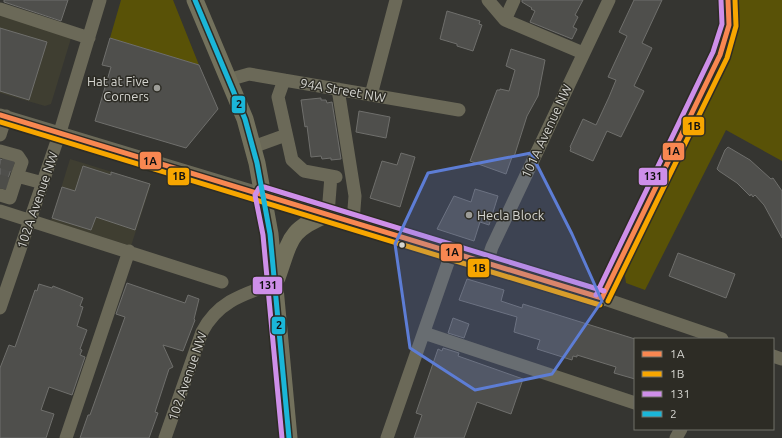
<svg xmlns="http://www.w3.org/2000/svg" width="782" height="438" viewBox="0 0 782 438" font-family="Ubuntu,sans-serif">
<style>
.built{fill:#3f3e31}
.green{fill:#595207}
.building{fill:#4f4f4c;stroke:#6f6f6c}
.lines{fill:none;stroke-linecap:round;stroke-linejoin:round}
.minor-tunnel{stroke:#4d4d49;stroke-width:13;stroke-dasharray:13 6;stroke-linecap:butt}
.minor{stroke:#6b6958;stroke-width:13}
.major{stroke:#73715c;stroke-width:17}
.bus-1-casing{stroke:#2d2c25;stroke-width:8}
.bus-2-casing{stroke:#2d2c25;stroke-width:8}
.bus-3-casing{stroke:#2d2c25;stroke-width:8}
.bus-4-casing{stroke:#2d2c25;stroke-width:8}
.bus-1{stroke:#f88751;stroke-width:5}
.bus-2{stroke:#f7a600;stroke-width:5}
.bus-3{stroke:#ce8fe9;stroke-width:5}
.bus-4{stroke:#1ab6d8;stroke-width:5}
.marked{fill:#5d7dd5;fill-opacity:0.2;stroke:#5d7dd5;stroke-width:3;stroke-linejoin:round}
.poi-dot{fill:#9d9d98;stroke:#2d2c25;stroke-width:1.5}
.bus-dot{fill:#d5d5d0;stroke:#2d2c25;stroke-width:1.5}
.labels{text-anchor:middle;stroke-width:3;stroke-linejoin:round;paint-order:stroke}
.poi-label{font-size:13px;fill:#d5d5d0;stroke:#2d2c25;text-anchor:end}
.street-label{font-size:13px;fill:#d5d5d0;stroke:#2d2c25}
.line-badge{stroke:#2d2c25;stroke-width:1.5}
.pale-badge-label{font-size:11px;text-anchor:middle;font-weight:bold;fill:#111}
</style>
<rect width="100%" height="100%" fill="#353531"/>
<!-- built -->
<path class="built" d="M0,15l72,20 -21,69 -6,2 -45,-13z
M70,159l81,25 -20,62 -80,-25z"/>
<!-- green -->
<path class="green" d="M121,0h52l26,65 -89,-27z
M738,0h44v161l-56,-31 -81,160 -19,-7 -2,-14 109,-222 6,-25z"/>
<!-- building -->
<path class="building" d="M4,0h64l-7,21 -57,-19z
M522,0h61l-8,15 3,2 -5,10 4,2 -5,10 -42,-17 5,-11 -4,-2 1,-1 -10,-6z
M634,0h28l-20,43 10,5 -18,38 10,5 -23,46 -14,-6 -14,30 -23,-10 1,-3 -1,-1 13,-28 13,6 13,-28 7,-17 -8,-3 19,-41 -8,-4z
M447,11l33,10 -1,3 3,1 -9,26 -16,-5v-2l-17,-5z
M0,28l47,14 -18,58 -29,-9z
M110,38l89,27 19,44 -32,39 -91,-27 16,-54 -9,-2z
M511,49l34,11 -7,36 -11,20 -13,41h-2l-6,17 -36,-13 27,-71h3v-1l9,2 6,-21 -9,-4z
M321,98v2h5l1,3 5,-1 9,57 -10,1v-2l-9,1 -1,-3 -10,1 -4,-31 -2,1 -4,-27z
M359,111l31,6 -4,21 -30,-6z
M728,147l22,13 21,19 2,-1 9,13v47l-18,-33 -9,-10 -2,2 -2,-3 -1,2 -13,-13 -18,-12 -2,-2 8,-19z
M401,153l14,4 -15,50 -30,-9 12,-37 15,4z
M0,159l13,4 -8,25 -5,-1z
M83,166l28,9v-3l39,12 -15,46 -39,-13 -5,13 -39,-12 10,-31 13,4z
M475,189l23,7 -9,29 -9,-3 -6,19 -37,-12 17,-33 17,6z
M678,253l57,21 -9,24 -57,-22z
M467,279l37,11 -3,11 21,7 1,-4 112,35v40l-21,-6 2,-6 -39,-12v2l-4,-1 -1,4 -35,-11 3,-9 -26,-8 3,-15 -58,-17z
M127,283l58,20 3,-8 11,4 -5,20 1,1 -12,31 -20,-6 10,22 -4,2 -14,43 3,1 -9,25h-69l8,-23h2l35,-98 -9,-3z
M39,284l13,4 1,-2 30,12 -3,8 3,1 -6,19 10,4 -7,19 2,1 -2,5 5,2 -13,38 -23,-8 -8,23 13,4 -8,24h-46v-70l9,-23 6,2 20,-57 2,1z
M453,318l16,6 -5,14 -16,-5z
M443,348l16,5 -1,3 65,23 -12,35 -34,-12 -13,36h-50l8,-23 -6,-2 22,-64 4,2z"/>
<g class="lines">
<!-- minor-tunnel -->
<path class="minor-tunnel" d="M0,188l9,-29"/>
<!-- minor -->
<path class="minor" d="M488,0l17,20
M514,0l-9,20 78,33
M0,9l89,29
M228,80l21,-6 210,36
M284,80l-6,17 14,63 12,11 32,6
M338,89l17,107 -2,26
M371,95l25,-95
M0,115l262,79
M0,135l6,-19
M253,147l33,-12
M0,151l18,5 4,6 -5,14
M0,195l10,3 7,-22 26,7
M0,211l222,71
M328,214l3,-38
M487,262l5,-15 117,-247
M602,298l120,41
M0,308l60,-176 40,-132
M424,333l211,70
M773,356l9,3
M66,438l63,-187
M165,438l37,-106c16,-31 42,-38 73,-49
M387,438l65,-187
M676,438l5,-9"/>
<!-- major -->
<path class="major" d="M195,0l50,119 12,44 13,71 19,204
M262,194l340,104 118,-243 9,-30 -1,-25
M277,278c14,-39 11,-48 51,-64"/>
<!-- bus-1 casing -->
<g class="bus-1-casing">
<path id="bus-1" d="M0,115l602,183
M602,298l118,-243 9,-30 -1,-25"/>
</g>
<!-- bus-2 casing -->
<g class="bus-2-casing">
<path id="bus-2" d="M0,122l600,183
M608,301l119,-243 9,-32 -1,-26"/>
</g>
<!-- bus-3 casing -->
<g class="bus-3-casing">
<path id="bus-3" d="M596,295l117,-243 9,-28 -1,-24
M282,438l-19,-203 -8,-40 4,-7 5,-1 340,104"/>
</g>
<!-- bus-4 casing -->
<g class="bus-4-casing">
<path id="bus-4" d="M195,0l50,119 12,44 13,71 19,204"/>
</g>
<!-- bus-1 -->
<use href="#bus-1" class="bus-1"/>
<!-- bus-2 -->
<use href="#bus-2" class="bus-2"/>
<!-- bus-3 -->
<use href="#bus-3" class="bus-3"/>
<!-- bus-4 -->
<use href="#bus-4" class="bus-4"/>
</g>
<!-- marked area -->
<path class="marked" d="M531,153l41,81 30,67 -50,73 -77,16 -65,-42 -15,-104 33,-71z"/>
<!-- markers -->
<g class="poi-dot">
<circle cx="157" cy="88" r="4"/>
<circle cx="469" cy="215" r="4"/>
</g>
<circle class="bus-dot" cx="402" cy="245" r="3.5"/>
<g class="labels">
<!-- poi labels -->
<g class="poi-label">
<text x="149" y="86">Hat at Five<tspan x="149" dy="15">Corners</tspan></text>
<text x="477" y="220" text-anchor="start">Hecla Block</text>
</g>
<!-- street labels -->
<g class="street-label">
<text transform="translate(343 90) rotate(10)" y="5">94A Street NW</text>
<text transform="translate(546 131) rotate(-65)" y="5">101A Avenue NW</text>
<text transform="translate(37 200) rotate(-71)" y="5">102A Avenue NW</text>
<text transform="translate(187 376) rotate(-71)" y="5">102 Avenue NW</text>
</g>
</g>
<g class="line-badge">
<rect x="231" y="95" width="15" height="19" rx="4" fill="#1ab6d8"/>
<rect x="682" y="116" width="23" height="20" rx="4" fill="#f7a600"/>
<rect x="662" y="142" width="23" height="19" rx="4" fill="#f88751"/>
<rect x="139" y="151" width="23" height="19" rx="4" fill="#f88751"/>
<rect x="638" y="167" width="30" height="19" rx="4" fill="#ce8fe9"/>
<rect x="167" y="167" width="23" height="19" rx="4" fill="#f7a600"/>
<rect x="440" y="243" width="23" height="19" rx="4" fill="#f88751"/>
<rect x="467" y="258" width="23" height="20" rx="4" fill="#f7a600"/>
<rect x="252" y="276" width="31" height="19" rx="4" fill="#ce8fe9"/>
<rect x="271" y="316" width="15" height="19" rx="4" fill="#1ab6d8"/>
</g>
<g class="pale-badge-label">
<text x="239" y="108">2</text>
<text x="694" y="130">1B</text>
<text x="673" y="155">1A</text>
<text x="150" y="165">1A</text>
<text x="653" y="180">131</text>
<text x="179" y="180">1B</text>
<text x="452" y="256">1A</text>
<text x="479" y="272">1B</text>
<text x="268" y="289">131</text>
<text x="279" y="329">2</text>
</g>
<!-- legend -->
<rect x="634" y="338" width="140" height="92" fill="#2d2c25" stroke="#707069"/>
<rect x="642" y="351" width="20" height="6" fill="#f88751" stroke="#707069"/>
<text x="670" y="358" font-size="12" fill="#d5d5d0">1A</text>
<rect x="642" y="371" width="20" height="6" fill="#f7a600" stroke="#707069"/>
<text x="670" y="378" font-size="12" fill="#d5d5d0">1B</text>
<rect x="642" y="391" width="20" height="6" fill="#ce8fe9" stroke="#707069"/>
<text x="670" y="398" font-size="12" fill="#d5d5d0">131</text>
<rect x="642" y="411" width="20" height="6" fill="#1ab6d8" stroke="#707069"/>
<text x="670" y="418" font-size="12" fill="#d5d5d0">2</text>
</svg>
